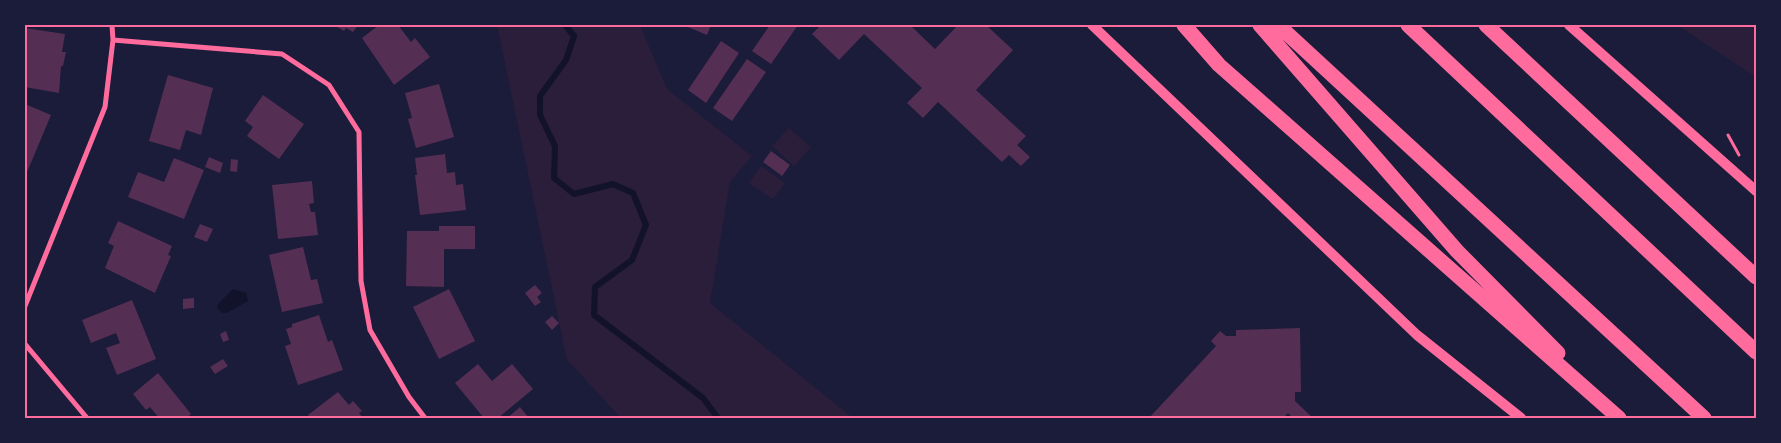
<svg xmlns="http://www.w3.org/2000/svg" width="1781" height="443" viewBox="0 0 1781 443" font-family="'Playfair Display',serif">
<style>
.green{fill:#2a1e3b}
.water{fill:#12122b}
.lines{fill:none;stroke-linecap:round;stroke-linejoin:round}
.stream{stroke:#12122b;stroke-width:6}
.building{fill:#542f53}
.path{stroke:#ff6b9d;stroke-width:3}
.minor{stroke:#ff6b9d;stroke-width:5}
.secondary{stroke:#ff6b9d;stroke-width:10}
.motorway{stroke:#ff6b9d;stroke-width:15}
.neatline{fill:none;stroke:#ff6b9d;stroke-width:2}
</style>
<rect width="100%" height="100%" fill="#1b1b3a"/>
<!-- green -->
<path class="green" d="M497,25h143l27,64 85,67 -22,26 -20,121 143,115h-232l-54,-58z
M1677,25h79v52z
M789,128l22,19 -17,19 -22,-20z
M761,166l24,17 -12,16 -24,-16z"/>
<!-- water -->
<path class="water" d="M233,289l13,4 2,8 -22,12h-4l-5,-6 1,-3z"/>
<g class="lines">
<!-- stream -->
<path class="stream" d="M565,25l9,11 -8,24 -26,36v19l15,31 -1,32 20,16 39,-10 20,9 13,32 -14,35 -37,27 -1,28 109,83 15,20"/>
</g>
<!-- building -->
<path class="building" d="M334,25h24l-5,7 -7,-4 -2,3z
M379,25h19l13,17 4,-4 15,19 -36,28 -32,-47z
M683,25h28l-4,10z
M770,25h28l-27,39 -19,-13z
M821,25h89l25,24 23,-24h28l27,25 -37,40 50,46 -9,9 13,12 -9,9 -12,-11 -7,7 -64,-60 -15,16 -16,-15 15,-15 -58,-54 -25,26 -27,-26z
M25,28l40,6 -3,18h4l-3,14h-2l-2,27 -34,-6z
M721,41l18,12 -33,50 -18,-13z
M747,59l19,13 -34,49 -19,-13z
M168,75l45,13 -12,47 -15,-5 -6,20 -31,-9z
M439,84l15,53 -38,11 -8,-29 4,-1 -7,-25z
M263,95l41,29 -25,35 -32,-23 6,-9 -8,-6z
M25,104l26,11 -26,62z
M771,151l19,14 -8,11 -19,-14z
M445,154l2,19 8,-1 1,13 7,-1 3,26 -46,5 -5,-40h2l-2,-17z
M209,157l14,6 -3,10 -15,-6z
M174,158l30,12 -20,49 -56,-22 10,-25 26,10z
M231,159l7,1 -1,12 -7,-1z
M312,181l2,22 -5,1 2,8h4l3,23 -40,4 -6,-54z
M118,221l54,25 -4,9 3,1 -16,37 -50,-25 9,-22 -6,-3z
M200,224l13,5 -6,13 -13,-5z
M439,226h36v23h-31v38l-38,-1 1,-55h32z
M303,247l8,33 6,-1 6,24 -41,9 -13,-57z
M535,285l7,8 -5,4 4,5 -6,4 -10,-13z
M449,289l26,52 -36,18 -26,-52z
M194,298v10l-11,1v-10z
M132,300l24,59 -39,16 -11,-27 14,-5 -4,-10 -25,10 -9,-23z
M319,315l9,27 4,-2 11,30 -45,15 -13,-39 6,-2 -5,-15 6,-2v-3z
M552,316l7,7 -7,7 -7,-8z
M1300,328l1,64h-6v9l18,17h-20l-5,-5 -5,5h-134l67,-72 -5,-5 9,-10 6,5h10v-6z
M226,331l3,9 -6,2 -3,-8z
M223,359l5,7 -13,8 -5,-7z
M478,364l14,17 20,-17 21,25 -35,29h-14l-29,-35z
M158,373l33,41 -4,4h-28l-9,-11 -4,3 -13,-16z
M338,392l11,13 4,-4 9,10 -3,2 4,5h-52l-3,-3z
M520,407l9,11h-22z"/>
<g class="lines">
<!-- path -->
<path class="path" d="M1728,135l11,20"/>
<!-- minor -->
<path class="minor" d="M113,40l169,14 47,31 30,47 2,149 9,49 39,67 16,21
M25,306l80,-199 8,-67 -1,-15
M25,344l62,74"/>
<!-- secondary -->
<path class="secondary" d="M1092,25l325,310 104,83
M1569,25l187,166"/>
<!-- motorway -->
<path class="motorway" d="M1184,25l35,40 400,353
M1260,25l197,226 101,102
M1278,25l426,393
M1408,25l348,327
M1486,25l270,252"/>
</g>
<!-- border -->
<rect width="1781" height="443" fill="none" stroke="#1b1b3a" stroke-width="52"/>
<rect x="26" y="26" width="1729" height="391" class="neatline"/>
</svg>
